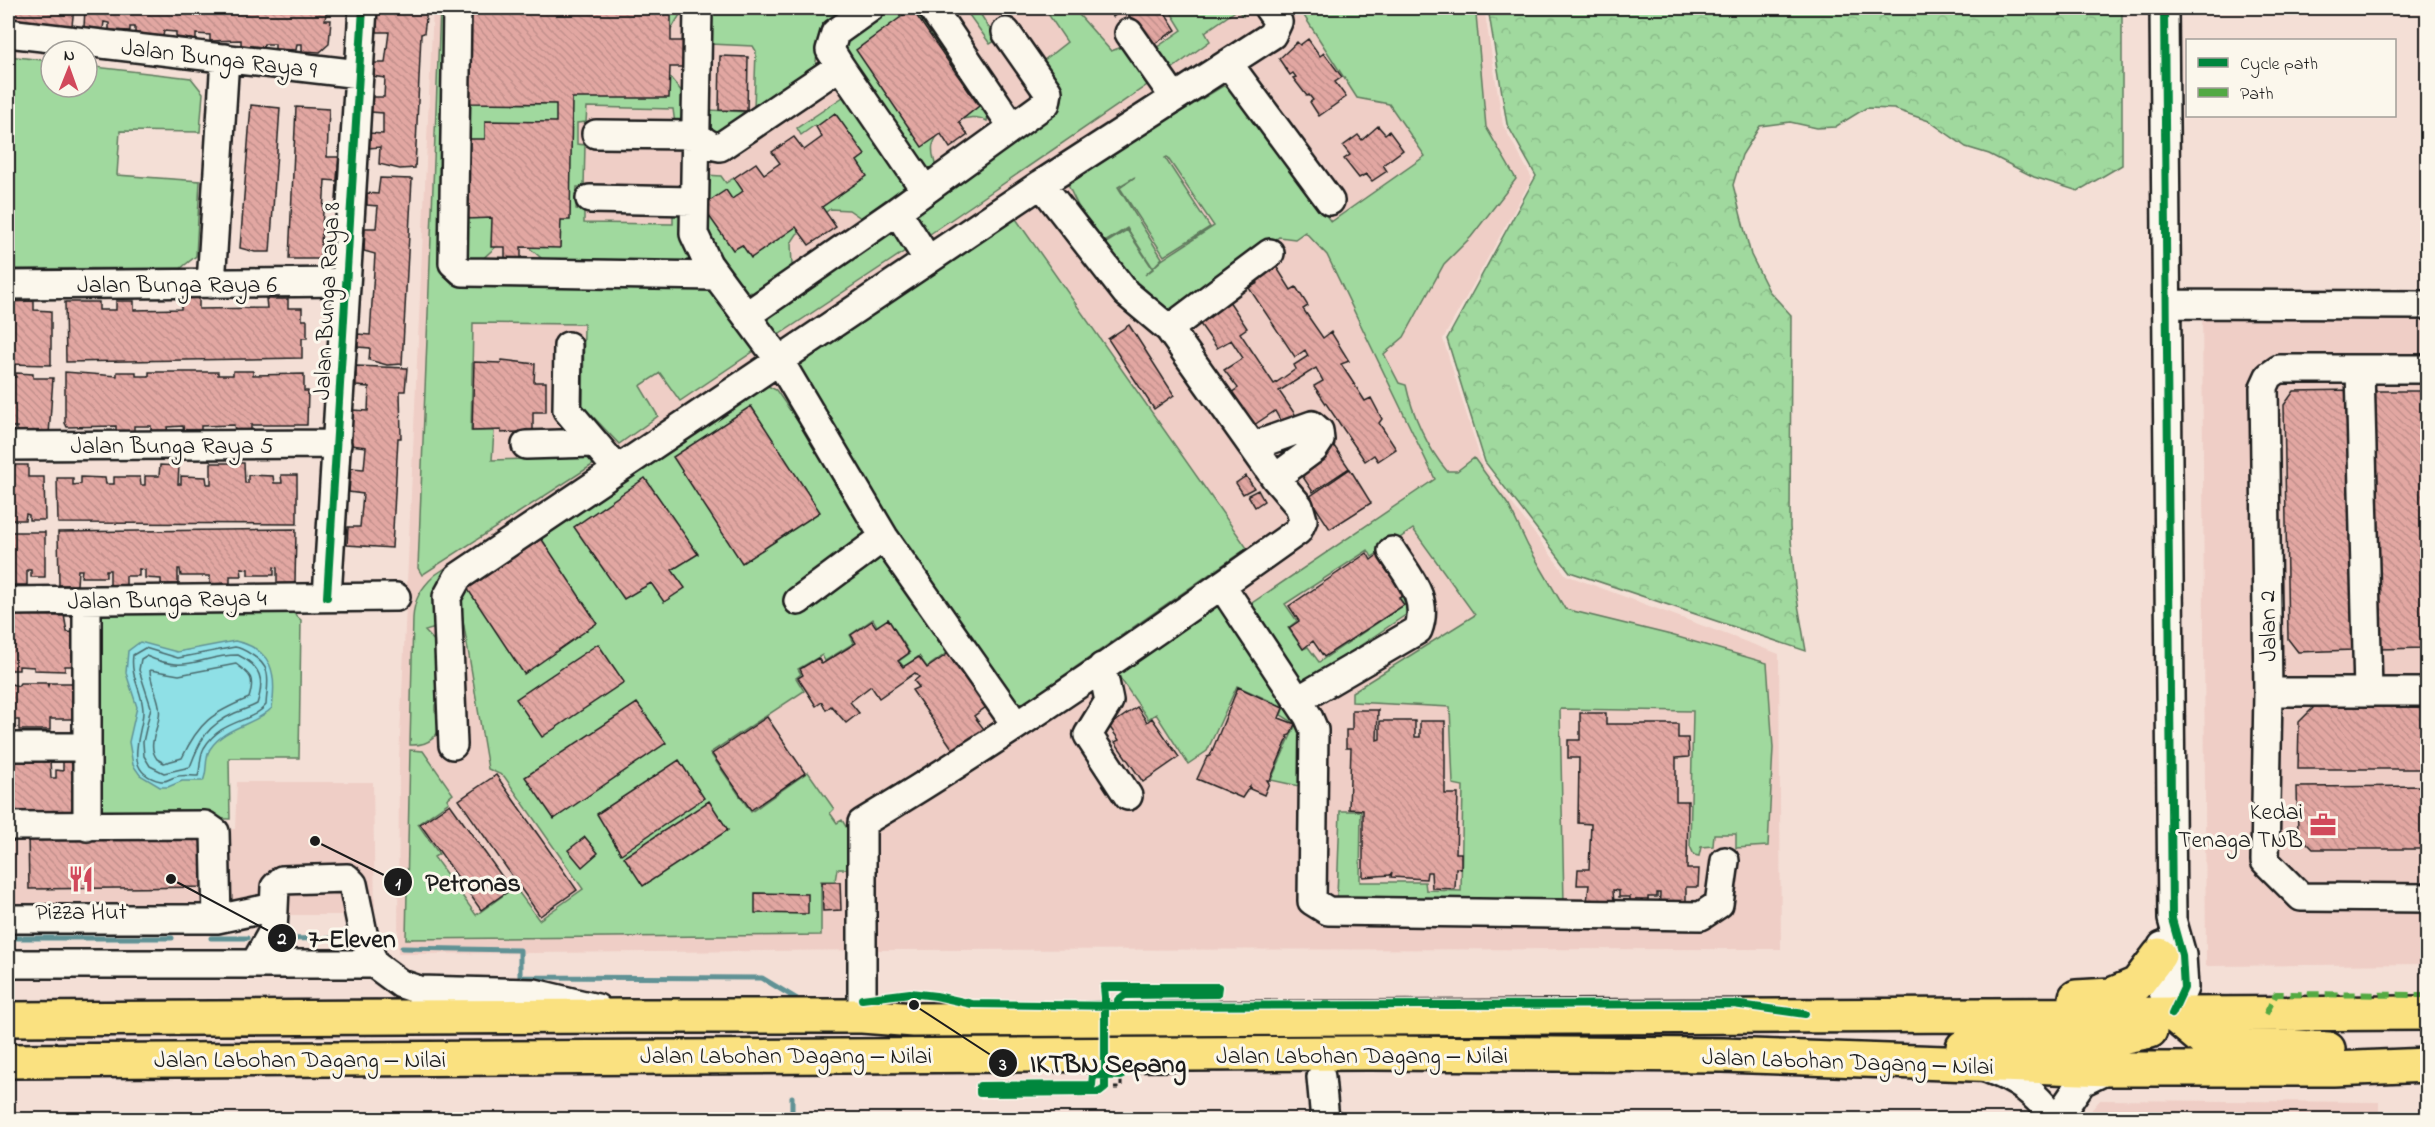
<svg xmlns="http://www.w3.org/2000/svg" width="2435" height="1127" viewBox="0 0 2435 1127" font-family="'Indie Flower',sans-serif">
<style>
.built{fill:#efcec6}
.green{fill:#a0d99e;stroke:#5e7a5d;stroke-width:1.5}
.forest{fill:url(#forest-crowns);stroke:#5e7a5d;stroke-width:1.5}
.water{fill:#8fe0e6;stroke:#619295;stroke-width:1.5}
.lines{fill:none;stroke-linecap:round;stroke-linejoin:round}
.shore{stroke:#4a6a6d;stroke-width:1.5}
.stream{stroke:#619295;stroke-width:5}
.building{fill:url(#building-back-hatch);stroke:#1c1c1c;stroke-width:1.5}
.minor-casing{stroke:#1c1c1c;stroke-width:32}
.major-casing{stroke:#1c1c1c;stroke-width:38}
.path{stroke:#1c1c1c;stroke-width:3;stroke-dasharray:4.5 4.5;stroke-linecap:butt}
.minor{stroke:#fbf7ec;stroke-width:27}
.major{stroke:#fae180;stroke-width:33}
.quiet{stroke:#52a943;stroke-width:6;stroke-dasharray:12 6;stroke-linecap:butt}
.cycleway-casing{stroke:#fbf7ec;stroke-width:11}
.cycleway{stroke:#00873e;stroke-width:8}
.labels{text-anchor:middle;stroke-width:6;stroke-linejoin:round;paint-order:stroke}
.street-label{font-size:24px;fill:#1c1c1c;stroke:#fbf7ec}
.poi-label{font-size:24px;fill:#1c1c1c;stroke:#fbf7ec;text-anchor:end}
.leader{fill:none;stroke:#1c1c1c;stroke-width:2}
.callout-dot{fill:#1c1c1c;stroke:#fbf7ec;stroke-width:2}
.mark-label{font-size:18px;text-anchor:middle;font-weight:bold;fill:#fff}
.callout-label{font-size:26px;text-anchor:middle;font-weight:bold;fill:#1c1c1c;stroke:#fbf7ec;stroke-width:6;stroke-linejoin:round;paint-order:stroke}
</style>
<defs>
<pattern id="forest-crowns" width="20" height="18" patternUnits="userSpaceOnUse" patternTransform="scale(1.5)"><rect width="20" height="18" fill="#a0d99e"/><path d="M2 6a3 3 0 1 1 6 0M12 15a3 3 0 1 1 6 0" fill="none" stroke="#89ba88"/></pattern>
<pattern id="building-back-hatch" width="6" height="6" patternUnits="userSpaceOnUse" patternTransform="scale(1.5)"><rect width="6" height="6" fill="#e2a7a2"/><path d="M-1 5l2 2M0 0l6 6M5-1l2 2" fill="none" stroke="#c18f8b"/></pattern>
</defs>
<rect width="100%" height="100%" fill="#f4dfd6"/>
<filter id="ink" filterUnits="userSpaceOnUse"><feTurbulence type="fractalNoise" baseFrequency=".0167" numOctaves="2"/><feDisplacementMap in="SourceGraphic" scale="12" xChannelSelector="R" yChannelSelector="G"/><feConvolveMatrix kernelMatrix="1 2 1 2 8 2 1 2 1" color-interpolation-filters="sRGB"/></filter>
<g filter="url(#ink)">
<!-- built -->
<path class="built" d="M433,8h1051l19,117 29,53 -89,161 39,125 84,111 213,79 2,295 -902,1 -481,4 1,-194z
M2202,295l225,1v668l-221,2z
M237,782h136l2,133h-367v-86h227z
M2100,1100l279,2v17h-295z"/>
<!-- green -->
<path class="green" d="M440,8h6l-5,263 10,12 255,7 9,4 42,55 -77,52 -20,-28 -20,13 18,30 -39,28 -36,-38 1,-82 -111,-1 -2,108h23l-2,29 96,-3 9,5 -175,113 -4,-7z
M472,8h212l-15,25 -1,42 15,18v28l-8,3 -2,-15 -86,-2 -1,15 -9,1v21l8,1 -1,42h-7l-1,22 8,2v12l89,1v-15l7,-2 10,51 -7,6 -137,-2 -20,-17h-28l-18,16h-14l1,-132z
M711,8h138c-37,24 -28,22 -34,61l-94,64 -12,-4 1,-19 37,2 7,-4 2,-57 -3,-5 -43,-2z
M891,8h28l69,107 -1,6c-18,-11 -49,5 -54,24 -2,7 1,13 2,19l-9,7 -82,-118 -1,-9z
M964,8h21l-6,4 18,28 -7,4z
M1044,8h29l38,43 11,-4 28,36 -220,151 -2,-1 -14,-21 141,-103 7,-9 -2,-15 -17,-24 24,-19z
M1299,8h174l3,6 10,113 30,52 -45,58 -27,27 -40,73 -20,17 15,29 7,2c6,29 22,64 41,86h10l17,-13 35,48 19,40 37,63 106,26 96,28 6,85 -5,98 -32,2v-14h-22l-1,12 -12,1 -2,9 -5,-1 -4,-9 3,-135 -133,-2 4,194 -227,-6 3,-86h21l-1,71h65l1,8 35,1 2,-105 -10,-2 -3,-77 -98,-5v-10l123,-77 -62,-86 -41,28 -4,-7 -83,54 12,17 -9,7 15,21 5,-2 11,15 85,-57 -4,-7 7,-5 3,19 -104,70h-4l-53,-77 186,-126 -108,-224 -22,-23 -10,7 -16,-2 -109,76 -38,-30 -26,-40 21,-13 26,39 -8,6 18,-16 51,-33 -47,-69 -2,1 45,69 -46,29 -44,-68 15,-11 -17,10 44,71 -9,10 -26,-40 -22,14 -27,-36 -10,-21 6,-8 149,-91 8,2 100,134 94,-66 -36,-52 -32,-6z
M1169,9l74,-1v8l-6,-6 -32,22 5,9 -41,30 -16,-21 29,-20z
M8,56l43,5v26h36v-21l104,12 12,15 -3,39 -80,-1 -3,44 83,6 -4,75 -15,12 -173,1z
M846,95l59,91 -44,32 -12,-8 -19,-1 -33,25 -6,9 1,23 -37,27 -12,-2 -36,-57v-59l14,1 5,7 6,-4 27,-2 65,-37 -1,-11 -8,-4 -14,10 -4,-7z
M1014,216l233,332 -233,162 -226,-343z
M890,226l15,25 -128,85 -11,-19z
M766,385l10,5 92,132 3,11 77,119 -21,15 -8,-11 -15,11 -5,-6 11,-8 -22,-34 -11,7 -4,-7 -23,16 4,8 -29,18 -3,-6 -24,14 3,5 -5,4 8,13 -94,62 41,59 57,-40 26,37 -4,4 7,10 5,-3 6,10v39h-11l-2,12h-14v54l-415,4 4,-189 13,1 30,43 -6,5 2,3 -31,22 21,30 -5,3 42,58 36,-26 5,1 22,30 44,-31 -79,-113 -16,-7 -28,-167 2,-13z
M601,464l-101,74 -58,88 -17,5 16,17 1,49 -7,8v6l8,8c-4,18 -15,27 -33,26l3,-127c1,-19 8,-30 22,-43z
M1219,603l82,116 -2,67 -28,-6 25,-56 -15,-9 3,-8 -47,-21 -30,65 -19,13 -32,-50 -8,5 -30,-44z
M101,612h191l9,8 -2,138h-70l1,61 -123,-2 -5,-4v-30l-6,-4v-165z"/>
<!-- forest -->
<path class="forest" d="M1488,8h634v157l-44,26 -44,-14 -45,-23 -23,-7 -37,-26 -35,-12 -28,-1 -31,19 -18,1 -27,-6 -30,4 -18,29 -9,30 18,70 18,36 22,24 -1,212 5,60 11,64 -236,-79 -85,-110 -38,-123 89,-163 -29,-52z"/>
<!-- water -->
<path class="water" d="M235,641c38,8 42,33 37,67 -18,18 -47,18 -62,41 -6,11 -2,22 -7,32h-21l-14,6h-8l-20,-12 -7,-10 -4,-23 8,-35 -11,-34 2,-22 12,-9 37,10z"/>
<g class="lines">
<!-- shore -->
<path class="shore" d="M235,647c7,1 11,4 17,8 22,13 15,28 14,50 -14,18 -45,14 -62,43 -5,9 -3,19 -6,28 -8,0 -16,-2 -23,1 -5,1 -8,5 -14,4 -42,-9 -17,-49 -18,-71 -1,-21 -13,-32 -10,-55l12,-7 33,10z
M238,655c23,11 27,25 19,49 -7,4 -15,6 -22,9 -29,13 -35,27 -45,54l-26,6 -14,-7 -6,-10 -1,-14 8,-35 -12,-37 2,-11 5,-3c43,19 53,-1 92,-1z
M236,664c15,11 19,14 13,34 -37,15 -50,24 -67,60l-18,5 -7,-4c-10,-13 0,-27 2,-42 3,-17 -9,-31 -9,-47l29,5z"/>
<!-- stream -->
<path class="stream" d="M8,938h164
M211,938h36
M286,939l64,-1
M402,948l118,2v27l242,1 40,24
M792,1097v23"/>
</g>
<!-- building -->
<path class="building" d="M8,8h66l-3,26 -19,-3v-8l-15,-1v6l-18,-1 1,-8h-12z
M85,8h242l-2,12h6l-2,24 -9,8 -18,-1v-7h-5l-1,6 -21,-1v-5h-11l-1,3 -22,-2v-5l-31,1v-6l-14,-1v6l-20,-3v-5l-12,-1 -1,5 -10,-1v6l-18,-2v-12h-5v4l-21,-1v-7l-5,-1 -1,7 -19,-2z
M377,8h46v2h4l-3,23 -3,1 -6,134 -15,1 -21,-5 1,-17 -11,1v-15l14,1v-21l-12,-1 1,-15h12l1,-19 -13,-2v-13h13l4,-31h-12z
M469,8h202v33h14l-1,26h-14l-1,31h-97l-2,122h-9l-1,28 -39,-1v15h-16v-15h-14l1,-29 -26,1v-80h19v-18l71,1v-18l-88,-1z
M1106,8h56l14,22 -25,16 -27,-38 -11,9z
M912,9l67,97 -20,16 9,13 -18,13 -9,-14 -19,13 -66,-97z
M1308,39l12,17 4,-3 18,24 -7,5 11,15 -27,19 -9,-14 3,-2 -4,-5 -2,1 -14,-18 3,-1 -3,-4 -3,2 -11,-16 18,-17 3,3z
M720,56l28,1 -1,54 -28,-1z
M251,105l29,3 -10,144h-15l-15,-4z
M296,107l33,2 -2,48h12l-2,24 -12,-1 -5,79h-31z
M835,113l30,42 -8,6 10,15 -45,31 14,20 -27,18 -13,-18 -45,31 -9,-13 -9,5 -31,-44 24,-16 6,9 11,-8 -9,-13 22,-15 8,11 16,-11 -8,-11 22,-15 10,13 18,-13 -6,-10z
M1378,126l7,8 4,-3 14,19 -20,15 4,6 -15,10 -6,-7 -7,4 -15,-19 6,-4 -7,-9 15,-11 4,5z
M380,178l32,1 -10,185 -15,1 -18,-5 1,-12 -12,-1v-13l12,1 5,-81 -11,-3 1,-23h11l2,-22 -11,-1v-12l11,1z
M1274,263l17,27 5,-3 12,19 -5,3 20,29 8,-6 18,29 -8,3 24,37 6,-3 11,21 -3,4 17,26 -18,12 -4,-6 -9,6 -51,-75 9,-5 -7,-13 -37,23 20,29 -14,9 -10,-18 -21,14 -23,-32 7,-5 -14,-18 19,-12 -12,-18 -14,8 -22,-31 32,-19 20,30 -7,5 34,51 22,-15 -2,-4 14,-9 -3,-6 -10,7 -46,-69 9,-5 -4,-6z
M181,298h18v11l68,-1 -1,-9h22v9h14v12h5v18h-5v20l-236,4 -1,-60h34v8h17v-9h18v9l47,-1z
M34,301v9l17,1v54l-43,-1v-62z
M1129,325l45,70 -20,14 -46,-70z
M502,360l33,4 -1,18h12v30h-13v19l-32,2v-3l-29,1 2,-69 27,1z
M356,366l51,2 -2,23h-5l1,47h-3l-6,110 -45,-3 1,-18h12l3,-33 -14,-2 2,-24 13,1 2,-22 -15,-2 2,-35 15,1 1,-24 -13,-1z
M233,371h20v4l51,-1v17h4l-1,34h-56v7h-16l-1,-7 -33,1v8h-17l-1,-8 -16,1 1,6h-17v-7h-17v8h-18v-8l-49,1 -2,-4v-51l52,4v-4h19v4h13v-4h69v3h15z
M16,373l17,1v4h20l-4,57 -32,1v-9h-9v-50h8z
M2352,390l1,260 -55,2 -10,-13 -4,-234 10,-14z
M2375,391h53l-1,257 -49,1z
M751,406l69,106 -78,51 -69,-106z
M1334,446l15,22 -36,24 -14,-21z
M211,463h33l1,20h3v-8l25,1 1,7h8l-1,-8h16v49l-239,-1 -1,-45h16v7l8,-1v-7l24,1 1,6h8v-7h26l1,8h4v-9h14l1,-11 19,1 -1,18h3v-8l25,1 1,7h4z
M8,465h20v12h16l1,43h-16v-5l-3,-1 -1,6h-17z
M1350,469l21,34 -41,26 -21,-32z
M1246,476l8,12 -11,6 -7,-11z
M645,478l53,76 -26,16 13,18 -21,14 -13,-19 -27,16 -50,-72z
M1258,490l6,11 -9,6 -7,-12z
M296,529l-1,55h-18v-16l-3,-1v8h-26v-6l-7,-1 1,8h-12v7l-20,1v-8h-29l-1,-7h-2v15h-17v-5l-16,-1v-8l-6,-1v7h-13v9h-16v-15h-4v7h-25l1,-7h-4l-1,15h-18l-1,-53z
M8,532h37v45h-14v-7h-4v15h-19z
M541,538l56,85 -73,51 -57,-86z
M1367,553l4,7 9,-7 27,40 -8,5 5,7 -80,52 -11,-16 -10,8 -14,-21 10,-7 -10,-15z
M8,615h56l3,17 11,1 1,33h-14v5l-31,-1v-3l-15,-1v4h-11z
M888,619l21,34 -11,8 5,6 16,-10 8,11 22,-15 37,54 -12,9 13,17 -31,21 -44,-64 7,-3 -5,-6 5,-4 -4,-4 -36,25 -8,-12 -21,16 9,11 -13,10 -15,-17 -5,4 -4,-8 -6,4 -18,-28 5,-3 -3,-6 18,-11 4,6 34,-21 -5,-8 21,-14 4,6z
M598,644l26,38 -82,55 -26,-38z
M8,683l10,3 2,-3h27l1,3 1,-3h29v36h-28v11h-31v-10h-11z
M1238,687l45,21 -4,10 16,6 -5,11 -3,1 1,2 -18,42h-3l2,3 -5,12 -14,-6v-3l-8,12 -45,-19 10,-22 3,-1z
M637,703l29,40 -112,76 -29,-42z
M2428,706v63h-130l1,-47 15,-15z
M1137,707l10,15 5,-4 27,39 -36,25 -28,-40 4,-2 -10,-14z
M1352,710h26l-1,30 3,-1v-18h35v16h5v-16h25v73h13l-2,59h5v16l-5,-1 -1,21 -23,-1 -1,-16h-4l-1,7 -35,-2 1,-5 -2,3 -27,2v-67l-14,-1 2,-61h-5v-18h6z
M1580,713h26v11h72v14h10l1,19 -13,1v43h12l-1,68h12l-1,18h-12v25h-27l1,-19h-3v4h-9v13h-18v-13h-11v-6l-6,-1 1,13 -27,-1 2,-17h-12l1,-16h11l2,-45 -13,-1 1,-65h-11v-18h12z
M767,717l38,56 -54,37 -39,-56z
M63,759h17v56h-16v-3l-56,3v-55h42l1,18h5v-8l7,1z
M679,760l25,38 -83,56 -24,-40z
M496,775l81,115 -37,26 -81,-116z
M2428,786v63h-115l-15,-15 -1,-47z
M709,801l19,29 -85,56 -19,-29z
M450,804l61,85 -30,21 -61,-86z
M8,832h3l1,56h-4z
M212,833v54l-183,2 -1,-55z
M585,837l13,16 -16,14 -14,-17z
M822,882h18l1,28 -18,1z
M755,893l53,1v20l-53,-1z"/>
<g class="lines">
<!-- minor casing -->
<g class="minor-casing">
<path id="minor" d="M457,8l-4,255 10,9 253,4
M698,8l-4,226 14,30 71,96 105,177 132,188
M932,8l80,118
M2164,8l8,911 10,36 2,33 -12,26
M8,33l351,41
M1129,33l45,64
M1228,63l102,138
M840,66l85,124
M596,134l99,1 15,10 10,2 120,-81 -10,-16 5,-17 35,-25
M1041,184l231,-149 6,-13 -10,-14
M590,199l103,2
M897,211l149,-108 2,-11 -42,-60
M211,284l14,-226
M8,285l338,-3
M2167,304l261,1
M747,315l150,-104 31,49
M1169,329l101,-76
M568,346l-1,64 50,59
M2360,369l8,323
M2428,369h-149l-10,7 -5,11 4,305 -3,169 36,36 127,1
M526,445l67,-2
M8,446l329,-2
M1253,446l59,-21 7,6 1,9 -6,9 -39,29
M1222,586l86,130 6,14 -2,171 16,10 373,5 18,-12 6,-43
M327,597l36,-589
M8,601l388,-4
M798,601l86,-64
M1102,667l7,34 -21,34 40,61
M2268,692h160
M1298,700l120,-70c12,-32 -10,-53 -26,-79
M453,745l-6,-148 11,-20 583,-393 85,109 43,36 106,149 24,28 4,14 -5,11c-142,101 -286,202 -436,292v193
M8,747h78
M8,826l197,-1 10,7 2,87
M87,827v-226
M8,919h209l57,-12
M2162,946c-9,24 0,46 10,68
M255,963l18,-32 2,-44 7,-7 65,-2 6,6 10,49 11,31
M8,964h366l27,20 18,6 115,3 63,15
M1986,1068c34,13 47,23 70,52
M1321,1077l4,43
M2056,1120l26,-38 27,-13"/>
</g>
<!-- major casing -->
<g class="major-casing">
<path id="major" d="M2076,997l35,-2 26,-11 22,-29
M2172,1014l32,27 124,8
M8,1019l620,-3h234l52,4 1514,-7
M1963,1047l162,-11 25,-5
M8,1061l1361,-8 354,2 386,14h224l95,-4"/>
</g>
<!-- path -->
<path class="path" d="M1105,1088h16v-8"/>
<!-- minor -->
<use href="#minor" class="minor"/>
<!-- major -->
<use href="#major" class="major"/>
<!-- quiet -->
<path class="quiet" d="M2266,1014l10,-20 152,1"/>
<!-- cycleway casing -->
<g class="cycleway-casing">
<path id="cycleway" d="M2164,8l8,911 10,36 2,33 -12,26
M327,597l36,-589
M862,999l48,-6 26,3 36,8 146,2 615,-2 72,10
M1118,1006v-6l7,-5 92,-1 1,-7h-114l1,10v91l-5,4 -120,1v-7l112,-1 1,-10 28,1"/>
</g>
<!-- cycleway -->
<use href="#cycleway" class="cycleway"/>
</g>
</g>
<!-- icons -->
<defs>
<g id="office-bare" transform="scale(2.07)"><path d="M-6-3h4V-5.5h4V-3h4V5H-6ZM-1-4.5V-3h2v-1.5ZM-6 0V1H6V0Z" fill="#d1495b" stroke="#fbf7ec" stroke-width="2.5" paint-order="stroke"/></g>
<g id="restaurant-bare" transform="scale(2.07)"><path d="M-5-6h1v4h1v-4h1v4h1v-4h1v5L-1.5 .5V6h-2V.5L-5-1ZM5-6V6H3V1.5H1.5Q1.5-4 5-6Z" fill="#d1495b" stroke="#fbf7ec" stroke-width="2.5" paint-order="stroke"/></g>
</defs>
<g fill-rule="evenodd">
<use href="#office-bare" x="2323" y="825"/>
<use href="#restaurant-bare" x="81" y="879"/>
</g>
<g class="labels">
<!-- street labels -->
<g class="street-label">
<text transform="translate(219 58) rotate(7)" y="8">Jalan Bunga Raya 9</text>
<text x="177" y="292">Jalan Bunga Raya 6</text>
<text transform="translate(326 301) rotate(-87)" y="8">Jalan Bunga Raya 8</text>
<text x="172" y="453">Jalan Bunga Raya 5</text>
<text transform="translate(167 599) rotate(-1)" y="8">Jalan Bunga Raya 4</text>
<text transform="translate(2267 626) rotate(-91)" y="8">Jalan 2</text>
<text x="786" y="1063">Jalan Labohan Dagang ‒ Nilai</text>
<text x="1362" y="1063">Jalan Labohan Dagang ‒ Nilai</text>
<text x="300" y="1067">Jalan Labohan Dagang ‒ Nilai</text>
<text transform="translate(1848 1061) rotate(2)" y="8">Jalan Labohan Dagang ‒ Nilai</text>
</g>
<!-- poi labels -->
<g class="poi-label">
<text x="2303" y="819">Kedai<tspan x="2303" dy="28">Tenaga TNB</tspan></text>
<text x="81" y="919" text-anchor="middle">Pizza Hut</text>
</g>
</g>
<!-- callouts -->
<path class="leader" d="M315 841L398 882M171 879L282 938M914 1005L1003 1063"/>
<g class="callout-dot">
<circle cx="315" cy="841" r="6"/>
<circle cx="171" cy="879" r="6"/>
<circle cx="914" cy="1005" r="6"/>
<circle cx="398" cy="882" r="15"/>
<circle cx="282" cy="938" r="15"/>
<circle cx="1003" cy="1063" r="15"/>
</g>
<g class="mark-label">
<text x="398" y="889">1</text>
<text x="282" y="944">2</text>
<text x="1003" y="1070">3</text>
</g>
<g class="callout-label">
<text x="473" y="891">Petronas</text>
<text x="352" y="947">7-Eleven</text>
<text x="1108" y="1072">IKTBN Sepang</text>
</g>
<!-- margin -->
<rect width="2435" height="1127" fill="none" stroke="#fbf7ec" stroke-width="30"/>
<rect x="15" y="15" width="2405" height="1097" fill="none" stroke="#1c1c1c" stroke-width="2" filter="url(#ink)"/>
<!-- legend -->
<rect x="2186" y="39" width="210" height="78" fill="#fbf7ec" stroke="#a29f99" stroke-width="1.5"/>
<rect x="2198" y="58" width="30" height="9" fill="#00873e" stroke="#a29f99" stroke-width="1.5"/>
<text x="2240" y="69" font-size="18" fill="#1c1c1c">Cycle path</text>
<rect x="2198" y="88" width="30" height="9" fill="#52a943" stroke="#a29f99" stroke-width="1.5"/>
<text x="2240" y="99" font-size="18" fill="#1c1c1c">Path</text>
<!-- north arrow -->
<g transform="translate(69 69) rotate(1)"><circle r="28" fill="#fbf7ec" stroke="#a29f99" stroke-width="1.5"/>
<path d="M0-4.5L10 22L0 15L-10 22Z" fill="#d1495b"/>
<text y="-9" font-size="16" font-weight="bold" text-anchor="middle" fill="#1c1c1c">N</text>
</g>
</svg>
